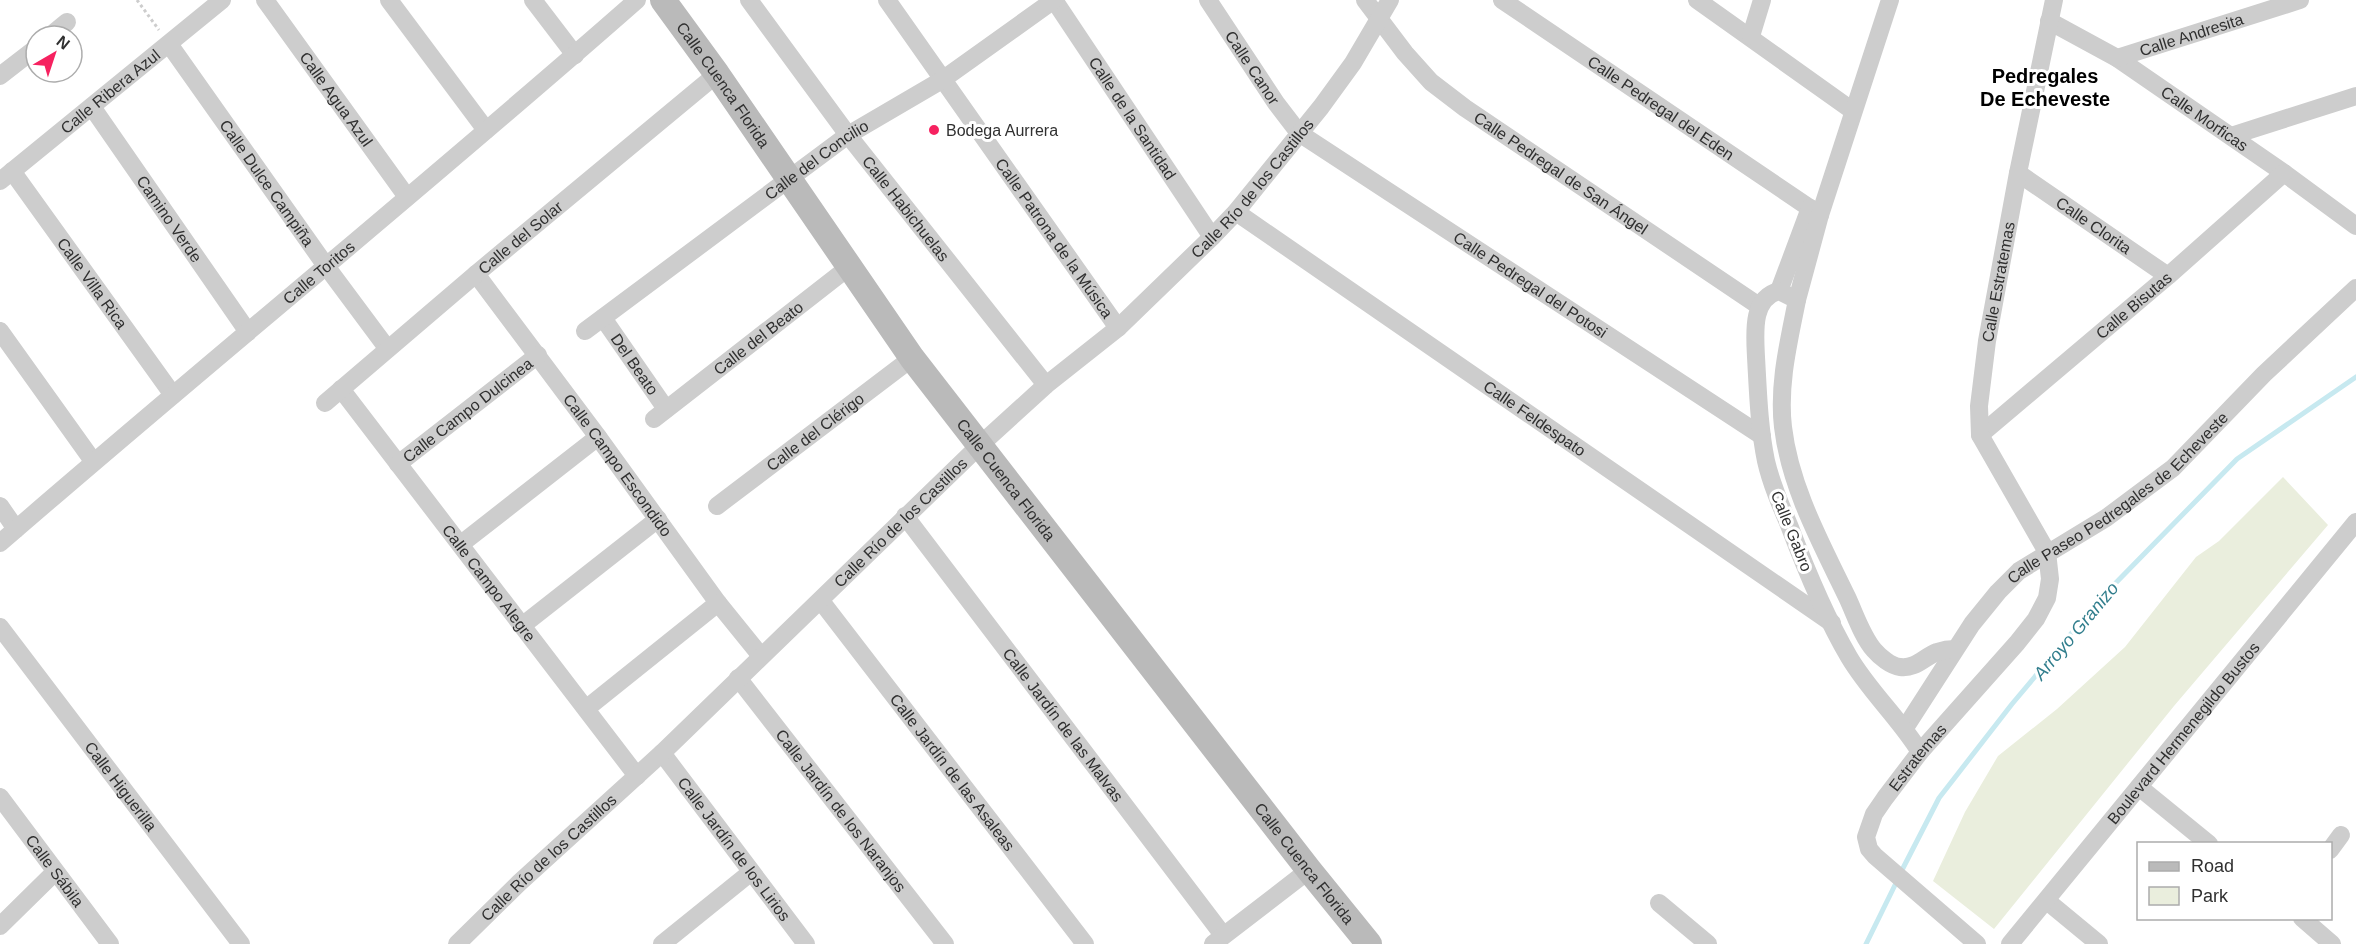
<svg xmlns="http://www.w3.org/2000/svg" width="2356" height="944" viewBox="0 0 2356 944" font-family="Helvetica,sans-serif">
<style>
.green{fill:#eaeedd}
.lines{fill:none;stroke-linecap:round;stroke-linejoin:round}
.stream{stroke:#c7e9f0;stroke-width:5}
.path{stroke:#cdcdcd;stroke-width:3;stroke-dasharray:3 3;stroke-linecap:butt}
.street{stroke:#cdcdcd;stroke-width:18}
.secondary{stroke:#bababa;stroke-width:26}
.poi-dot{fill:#f62260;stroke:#fff;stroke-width:2}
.labels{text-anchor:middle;stroke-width:6;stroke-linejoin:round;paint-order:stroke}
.street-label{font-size:16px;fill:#303030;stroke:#fff}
.poi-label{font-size:16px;fill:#303030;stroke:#fff;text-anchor:start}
.water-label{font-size:18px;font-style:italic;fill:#317e8d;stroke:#fff}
.quarter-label{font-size:20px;font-weight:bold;fill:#000;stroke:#fff}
</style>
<rect width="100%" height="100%" fill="#fff"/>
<!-- green -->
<path class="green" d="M2283,477l45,48 -154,181 -180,223 -61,-48 32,-69 33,-56 59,-47 68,-62 71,-90 23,-16z"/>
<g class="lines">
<!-- stream -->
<path class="stream" d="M1901,872l38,-74 73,-94 89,-106 136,-139 119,-82
M1866,944l31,-63"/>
<!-- path -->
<path class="path" d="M137,0l22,30"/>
<!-- street -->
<g class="street">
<path id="s1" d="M265,0l142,197"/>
<path d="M389,0l97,130"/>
<path d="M533,0l42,55"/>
<path id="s2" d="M749,0l99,135 198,250"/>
<path id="s3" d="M887,0l231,328"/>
<path id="s4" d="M1054,0l158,237"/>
<path id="s5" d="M1208,0l68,103 23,30 463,303"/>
<path id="s6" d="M1365,0l40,53 26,29 34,26 294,198"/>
<path id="s7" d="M1502,0l318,215"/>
<path d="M1697,0l156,111"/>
<path id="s8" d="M2049,21l68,37 167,115 72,53"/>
<path d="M50,36l17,-14"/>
<path d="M1751,36l11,-36"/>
<path id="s9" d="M169,44l157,222 61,82"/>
<path id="s10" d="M2117,58l183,-58"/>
<path d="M0,76l36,-28"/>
<path id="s11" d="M92,107l156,225"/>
<path d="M2231,136l125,-40"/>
<path id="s12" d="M12,171l161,224"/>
<path id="s13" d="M2018,173l150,103"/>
<path id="s14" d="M0,181l222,-181"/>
<path id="s15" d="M1236,212l596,411"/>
<path id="s16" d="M476,274l122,163 120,166 43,53"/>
<path d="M1779,291l31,-83"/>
<path d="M1797,300l23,-85 70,-215"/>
<path id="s17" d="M603,318l63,91"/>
<path d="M0,331l93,130"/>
<path id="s18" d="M585,331l263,-196 94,-55 112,-80"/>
<path id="s19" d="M341,389l296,387"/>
<path id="s20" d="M325,403l151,-129 241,-200"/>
<path id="s21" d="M654,419l195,-152"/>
<path id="s22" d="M1980,435l188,-159 116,-103"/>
<path id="s23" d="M398,464l140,-109"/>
<path d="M0,506l16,23"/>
<path id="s24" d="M717,506l195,-148"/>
<path id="s25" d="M905,516l318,419"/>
<path id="s26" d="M0,543c211,-183 428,-359 637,-543"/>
<path d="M461,544l137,-107"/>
<path id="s27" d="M821,601l264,343"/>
<path d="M523,625l135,-106"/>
<path id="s28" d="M0,627l241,317"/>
<path id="s29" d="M738,678l207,266"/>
<path d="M587,708l131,-105"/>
<path id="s30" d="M1905,728l67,-104 26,-32 21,-21 87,-53 67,-50 91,-94 92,-86"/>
<path d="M1920,752c-21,-34 -51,-61 -71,-95 -24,-41 -43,-87 -60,-132 -9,-21 -18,-42 -23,-64 -7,-34 -8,-69 -10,-104 -1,-23 -5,-59 23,-66l18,9c-8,41 -19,84 -14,127 7,60 38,116 64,170 8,17 15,39 27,53 6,7 17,16 26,17 16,2 24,-10 37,-15 6,-2 12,-3 18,-3"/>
<path id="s31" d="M662,753l144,191"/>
<path d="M2139,787l70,57"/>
<path id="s32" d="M0,797l110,147"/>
<path d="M2330,850l11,-15"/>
<path d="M2047,901l52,43"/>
<path d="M1659,903l49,41"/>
<path d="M2302,918l30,26"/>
<path d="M0,926l55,-54"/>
<path id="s33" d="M457,944l62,-61 143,-130 317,-307 67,-61 72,-57 94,-91 24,-25 85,-105 32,-44 37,-63"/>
<path d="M662,944l88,-71"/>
<path d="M1213,944l96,-74"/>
<path id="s34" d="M1977,944l-102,-88 -6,-7 -3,-12 8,-23 11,-16 35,-46 97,-109 19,-24 11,-21 3,-19 -3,-27 -67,-117 -1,-29 8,-65 31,-168 36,-173"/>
<path id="s35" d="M2010,944l346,-422"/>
</g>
<!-- secondary -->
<path class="secondary" id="s36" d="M663,0l54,74 195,284 397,512 60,74"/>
</g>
<!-- markers -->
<circle class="poi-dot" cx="934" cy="130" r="6"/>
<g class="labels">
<!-- street labels -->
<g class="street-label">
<text dy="6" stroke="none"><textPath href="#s10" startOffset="78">Calle Andresita</textPath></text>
<text dy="6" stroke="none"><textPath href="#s5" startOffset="81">Calle Canor</textPath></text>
<text dy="6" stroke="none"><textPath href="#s36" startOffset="104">Calle Cuenca Florida</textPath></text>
<text dy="6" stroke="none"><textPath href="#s14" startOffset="142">Calle Ribera Azul</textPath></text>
<text dy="6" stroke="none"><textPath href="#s1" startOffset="122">Calle Agua Azul</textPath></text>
<text dy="6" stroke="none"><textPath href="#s7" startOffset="192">Calle Pedregal del Eden</textPath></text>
<text dy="6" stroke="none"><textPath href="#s4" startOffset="142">Calle de la Santidad</textPath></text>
<text dy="6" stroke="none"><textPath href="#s8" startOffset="184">Calle Morficas</textPath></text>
<text dy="6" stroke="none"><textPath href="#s18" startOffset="288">Calle del Concilio</textPath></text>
<text dy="6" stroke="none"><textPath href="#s6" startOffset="264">Calle Pedregal de San Ángel</textPath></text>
<text dy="6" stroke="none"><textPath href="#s9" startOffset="170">Calle Dulce Campiña</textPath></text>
<text dy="6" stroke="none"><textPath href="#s33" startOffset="1098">Calle Río de los Castillos</textPath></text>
<text dy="6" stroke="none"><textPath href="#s2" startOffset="261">Calle Habichuelas</textPath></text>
<text dy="6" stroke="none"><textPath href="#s11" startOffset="136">Camino Verde</textPath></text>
<text dy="6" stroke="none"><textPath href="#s13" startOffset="92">Calle Clorita</textPath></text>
<text dy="6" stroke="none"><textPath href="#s20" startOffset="256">Calle del Solar</textPath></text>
<text dy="6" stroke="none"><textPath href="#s3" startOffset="291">Calle Patrona de la Música</textPath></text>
<text dy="6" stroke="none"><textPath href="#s26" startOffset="418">Calle Toritos</textPath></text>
<text dy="6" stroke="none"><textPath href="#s12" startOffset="138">Calle Villa Rica</textPath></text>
<text dy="6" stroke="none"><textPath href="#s34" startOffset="794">Calle Estratemas</textPath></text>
<text dy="6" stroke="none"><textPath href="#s5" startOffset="438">Calle Pedregal del Potosi</textPath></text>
<text dy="6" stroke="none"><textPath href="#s22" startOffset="201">Calle Bisutas</textPath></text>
<text dy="6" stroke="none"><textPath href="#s21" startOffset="132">Calle del Beato</textPath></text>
<text dy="6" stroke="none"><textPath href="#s17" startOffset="56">Del Beato</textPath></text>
<text dy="6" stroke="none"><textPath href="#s23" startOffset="88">Calle Campo Dulcinea</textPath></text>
<text dy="6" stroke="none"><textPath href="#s15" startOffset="363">Calle Feldespato</textPath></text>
<text dy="6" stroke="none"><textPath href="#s24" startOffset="123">Calle del Clérigo</textPath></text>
<text dy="6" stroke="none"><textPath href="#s16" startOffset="238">Calle Campo Escondido</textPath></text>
<text dy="6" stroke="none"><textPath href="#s36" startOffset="590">Calle Cuenca Florida</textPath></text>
<text dy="6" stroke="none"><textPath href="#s30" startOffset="318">Calle Paseo Pedregales de Echeveste</textPath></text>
<text dy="6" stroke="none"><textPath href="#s33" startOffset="612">Calle Río de los Castillos</textPath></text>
<text transform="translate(1792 531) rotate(68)" y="6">Calle Gabro</text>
<text dy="6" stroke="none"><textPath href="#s19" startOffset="244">Calle Campo Alegre</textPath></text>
<text dy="6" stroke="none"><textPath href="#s25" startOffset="262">Calle Jardín de las Malvas</textPath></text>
<text dy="6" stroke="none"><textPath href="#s35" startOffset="273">Boulevard Hermenegildo Bustos</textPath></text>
<text dy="6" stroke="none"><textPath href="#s34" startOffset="252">Estratemas</textPath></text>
<text dy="6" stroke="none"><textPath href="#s27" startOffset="216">Calle Jardín de las Asaleas</textPath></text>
<text dy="6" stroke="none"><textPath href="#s28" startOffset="200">Calle Higuerilla</textPath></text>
<text dy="6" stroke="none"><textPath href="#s29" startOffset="168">Calle Jardín de los Naranjos</textPath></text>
<text dy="6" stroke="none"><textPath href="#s31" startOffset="120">Calle Jardín de los Lirios</textPath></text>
<text dy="6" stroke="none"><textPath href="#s33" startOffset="126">Calle Río de los Castillos</textPath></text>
<text dy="6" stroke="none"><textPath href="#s36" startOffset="1076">Calle Cuenca Florida</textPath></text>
<text dy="6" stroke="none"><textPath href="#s32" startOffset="92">Calle Sábila</textPath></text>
</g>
<!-- poi labels -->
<g class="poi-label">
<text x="946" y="136">Bodega Aurrera</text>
</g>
<!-- water labels -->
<g class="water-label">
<text transform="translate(2076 631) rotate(-50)" y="6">Arroyo Granizo</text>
</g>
<!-- quarter labels -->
<g class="quarter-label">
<text x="2045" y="83">Pedregales<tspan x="2045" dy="23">De Echeveste</tspan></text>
</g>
</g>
<!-- legend -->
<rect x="2137" y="842" width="195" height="78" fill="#ffffff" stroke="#acacac" stroke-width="1.5"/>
<rect x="2149" y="862" width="30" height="9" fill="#bababa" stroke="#acacac" stroke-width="1.5"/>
<text x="2191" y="872" font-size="18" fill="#303030">Road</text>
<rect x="2149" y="887" width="30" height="18" fill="#eaeedd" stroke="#acacac" stroke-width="1.5"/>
<text x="2191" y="902" font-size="18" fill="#303030">Park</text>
<!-- north arrow -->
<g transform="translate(54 54) rotate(39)"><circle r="28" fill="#ffffff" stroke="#acacac" stroke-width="1.5"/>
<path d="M0-4.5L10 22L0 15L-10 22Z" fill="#f62260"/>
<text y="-9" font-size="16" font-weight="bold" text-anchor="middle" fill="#303030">N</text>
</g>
</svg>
